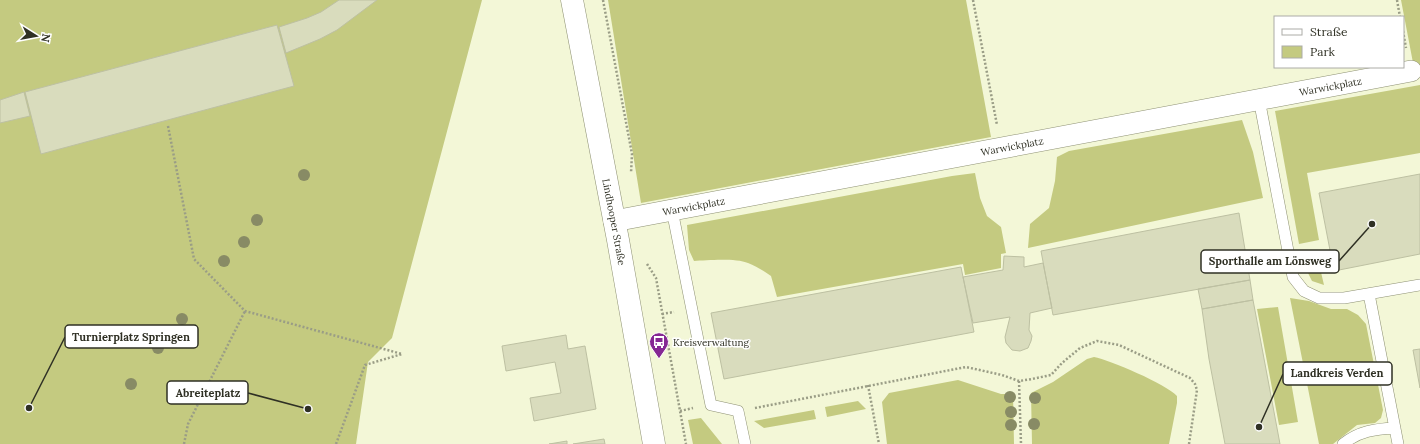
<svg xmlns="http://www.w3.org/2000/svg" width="1420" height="444" viewBox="0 0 1420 444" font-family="Lora,serif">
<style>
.green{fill:#c4ca80}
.building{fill:#d9dcbd;stroke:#bdc0a2}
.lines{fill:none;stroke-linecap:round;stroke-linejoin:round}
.service-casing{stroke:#8e9174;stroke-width:12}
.minor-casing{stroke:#8e9174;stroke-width:22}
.secondary-casing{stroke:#8e9174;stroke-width:23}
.path{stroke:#9a9d86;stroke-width:2.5;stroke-dasharray:2 2;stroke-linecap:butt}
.service{stroke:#fff;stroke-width:11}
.minor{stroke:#fff;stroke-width:21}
.secondary{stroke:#fff;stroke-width:22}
.tree{fill:#888b65}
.labels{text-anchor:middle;stroke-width:3;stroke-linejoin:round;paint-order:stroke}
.street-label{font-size:10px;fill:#2f3024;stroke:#fff}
.poi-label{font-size:10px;fill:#2f3024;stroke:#fff;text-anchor:start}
.leader{fill:none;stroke:#2f3024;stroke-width:1.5}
.callout-dot{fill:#2f3024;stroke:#fff;stroke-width:1.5}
.callout{fill:#fff;stroke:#2f3024;stroke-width:1.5}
.callout-label{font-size:11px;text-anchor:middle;font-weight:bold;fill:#2f3024}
</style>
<rect width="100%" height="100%" fill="#f3f7d7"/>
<!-- green -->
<path class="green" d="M0,0h482l-90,338 -24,24 -12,82h-356z
M608,0h358l25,137 -350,66z
M1401,0h19v67l-6,1z
M1420,85v68l-113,20 12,67 -20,4 -24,-133z
M1242,120l11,32 10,46 -235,50 2,-24 19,-16 6,-27 2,-24 12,-6z
M975,173l5,25 7,18 14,11 5,26 -5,1v14l-36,7 -2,-11 -186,33 -6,-21c-7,-5 -15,-10 -23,-13 -12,-5 -40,-3 -54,-2l-5,-11 -2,-25 265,-49z
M1317,255l7,30 -12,-4 -12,-24z
M1290,298l19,3 22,8h16l11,6 8,9 17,86 -2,8 -6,5 -18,2 -24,19h-14z
M1278,307l20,115 -19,3 -22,-116z
M1094,357c16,3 72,27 83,39v7l-8,41h-137l-1,-51 22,-11 34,-23z
M958,380l43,14h12l1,50h-127l-5,-42 7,-9z
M858,401l8,8 -39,8 -2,-10z
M814,410l2,9 -52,9 -10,-7z
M701,418l21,26h-29l-5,-24z"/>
<!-- building -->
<path class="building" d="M339,0h38l-40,30 -17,9 -34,14 -7,-26 28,-9 14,-6z
M277,25l17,61 -253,68 -16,-62z
M24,92l6,24 -30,7v-23z
M1420,174v80l-86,17 -15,-78z
M1239,213l11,67 -197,35 -12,-64z
M1004,256l20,1v10l19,-4 9,45 -22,5 -1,17 3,6 -1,5 -3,7 -8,3 -8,-1 -6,-7 -1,-6 5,-20 -37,6 -10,-46 40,-7z
M961,267l13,65 -250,47 -13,-66z
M1250,280l3,20 -51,9 -4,-20z
M1253,300l27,144h-55l-16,-85 -7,-50z
M566,335l2,14 17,-3 11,63 -62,12 -4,-23 31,-5 -6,-31 -49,9 -4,-25z
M1420,349v39l-7,-38z
M604,439l1,5h-32z
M567,441v3h-18z"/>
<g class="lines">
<!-- service casing -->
<g class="service-casing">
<path id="service" d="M1259,99l34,178 11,14 15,7h25l76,-13
M672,210l39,195 27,6 7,33
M1369,294l29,150
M1343,444c16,-13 32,-15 52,-16"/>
</g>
<!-- minor casing -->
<g class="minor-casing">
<g id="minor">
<path id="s1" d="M614,221l797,-150"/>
</g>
</g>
<!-- secondary casing -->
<g class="secondary-casing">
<g id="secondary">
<path id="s2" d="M572,0l46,240 36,204"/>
</g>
</g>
<!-- path -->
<path class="path" d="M603,0l29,154 -1,19
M973,0l24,125
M1397,0l3,17
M1403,31l3,17
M168,126l26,133 51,52 157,43
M647,264l9,14 30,166
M662,314l12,-2
M1019,381l2,63
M868,385l11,59
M755,408l211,-41 36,8 17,6 13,-2 19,-4 11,-12 18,-15 17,-7 22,4 71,33 5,6 2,6 -8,54
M680,411l13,-3
M184,444l4,-20 57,-113
M336,444l29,-79 37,-11"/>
<!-- service -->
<use href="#service" class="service"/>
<!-- minor -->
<use href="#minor" class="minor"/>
<!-- secondary -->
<use href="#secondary" class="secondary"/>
</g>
<!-- trees -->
<g class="tree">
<circle cx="304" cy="175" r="6"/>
<circle cx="257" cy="220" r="6"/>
<circle cx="244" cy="242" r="6"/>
<circle cx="224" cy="261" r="6"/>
<circle cx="182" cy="319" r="6"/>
<circle cx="158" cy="348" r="6"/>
<circle cx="131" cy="384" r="6"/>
<circle cx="1010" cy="397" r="6"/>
<circle cx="1035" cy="398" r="6"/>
<circle cx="1011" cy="412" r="6"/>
<circle cx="1034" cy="424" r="6"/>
<circle cx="1011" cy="425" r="6"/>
</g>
<!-- icons -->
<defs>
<g id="bus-pin" transform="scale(1)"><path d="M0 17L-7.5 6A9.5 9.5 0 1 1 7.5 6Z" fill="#852893" stroke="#fff"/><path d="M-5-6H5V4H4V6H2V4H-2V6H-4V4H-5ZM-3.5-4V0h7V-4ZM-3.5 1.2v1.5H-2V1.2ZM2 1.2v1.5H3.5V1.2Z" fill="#fff"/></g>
</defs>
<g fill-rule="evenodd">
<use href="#bus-pin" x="659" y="342"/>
</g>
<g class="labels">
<!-- street labels -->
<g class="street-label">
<text dy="4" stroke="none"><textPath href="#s1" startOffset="729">Warwickplatz</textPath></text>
<text dy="4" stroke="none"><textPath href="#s1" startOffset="405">Warwickplatz</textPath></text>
<text dy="4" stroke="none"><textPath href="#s1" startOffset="81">Warwickplatz</textPath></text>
<text dy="4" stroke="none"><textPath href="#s2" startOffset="226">Lindhooper Straße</textPath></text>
</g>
<!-- poi labels -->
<g class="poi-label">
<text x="673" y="346">Kreisverwaltung</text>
</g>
</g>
<!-- callouts -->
<path class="leader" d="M1372 224L1339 261M29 408L65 337M1259 427L1283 374M308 409L248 393"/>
<g class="callout-dot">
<circle cx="1372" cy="224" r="4"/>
<circle cx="29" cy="408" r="4"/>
<circle cx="1259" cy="427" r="4"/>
<circle cx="308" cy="409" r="4"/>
</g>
<g class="callout">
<rect x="1201" y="250" width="138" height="23" rx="4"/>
<rect x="65" y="325" width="133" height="23" rx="4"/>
<rect x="1283" y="362" width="109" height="23" rx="4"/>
<rect x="167" y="381" width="81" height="23" rx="4"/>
</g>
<g class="callout-label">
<text x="1270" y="265">Sporthalle am Lönsweg</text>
<text x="131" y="341">Turnierplatz Springen</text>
<text x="1337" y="377">Landkreis Verden</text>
<text x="208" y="397">Abreiteplatz</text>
</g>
<!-- legend -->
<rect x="1274" y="16" width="130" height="52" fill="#ffffff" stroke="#acaca7"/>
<rect x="1282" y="29" width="20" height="6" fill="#ffffff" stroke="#acaca7"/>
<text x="1310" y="36" font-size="12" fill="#2f3024">Straße</text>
<rect x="1282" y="46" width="20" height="12" fill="#c4ca80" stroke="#acaca7"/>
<text x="1310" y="56" font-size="12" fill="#2f3024">Park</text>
<!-- north arrow -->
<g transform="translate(36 36) rotate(101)" stroke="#ffffff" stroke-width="3" paint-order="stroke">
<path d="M0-3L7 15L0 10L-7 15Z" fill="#2f3024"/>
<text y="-6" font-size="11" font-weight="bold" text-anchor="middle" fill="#2f3024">N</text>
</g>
</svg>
